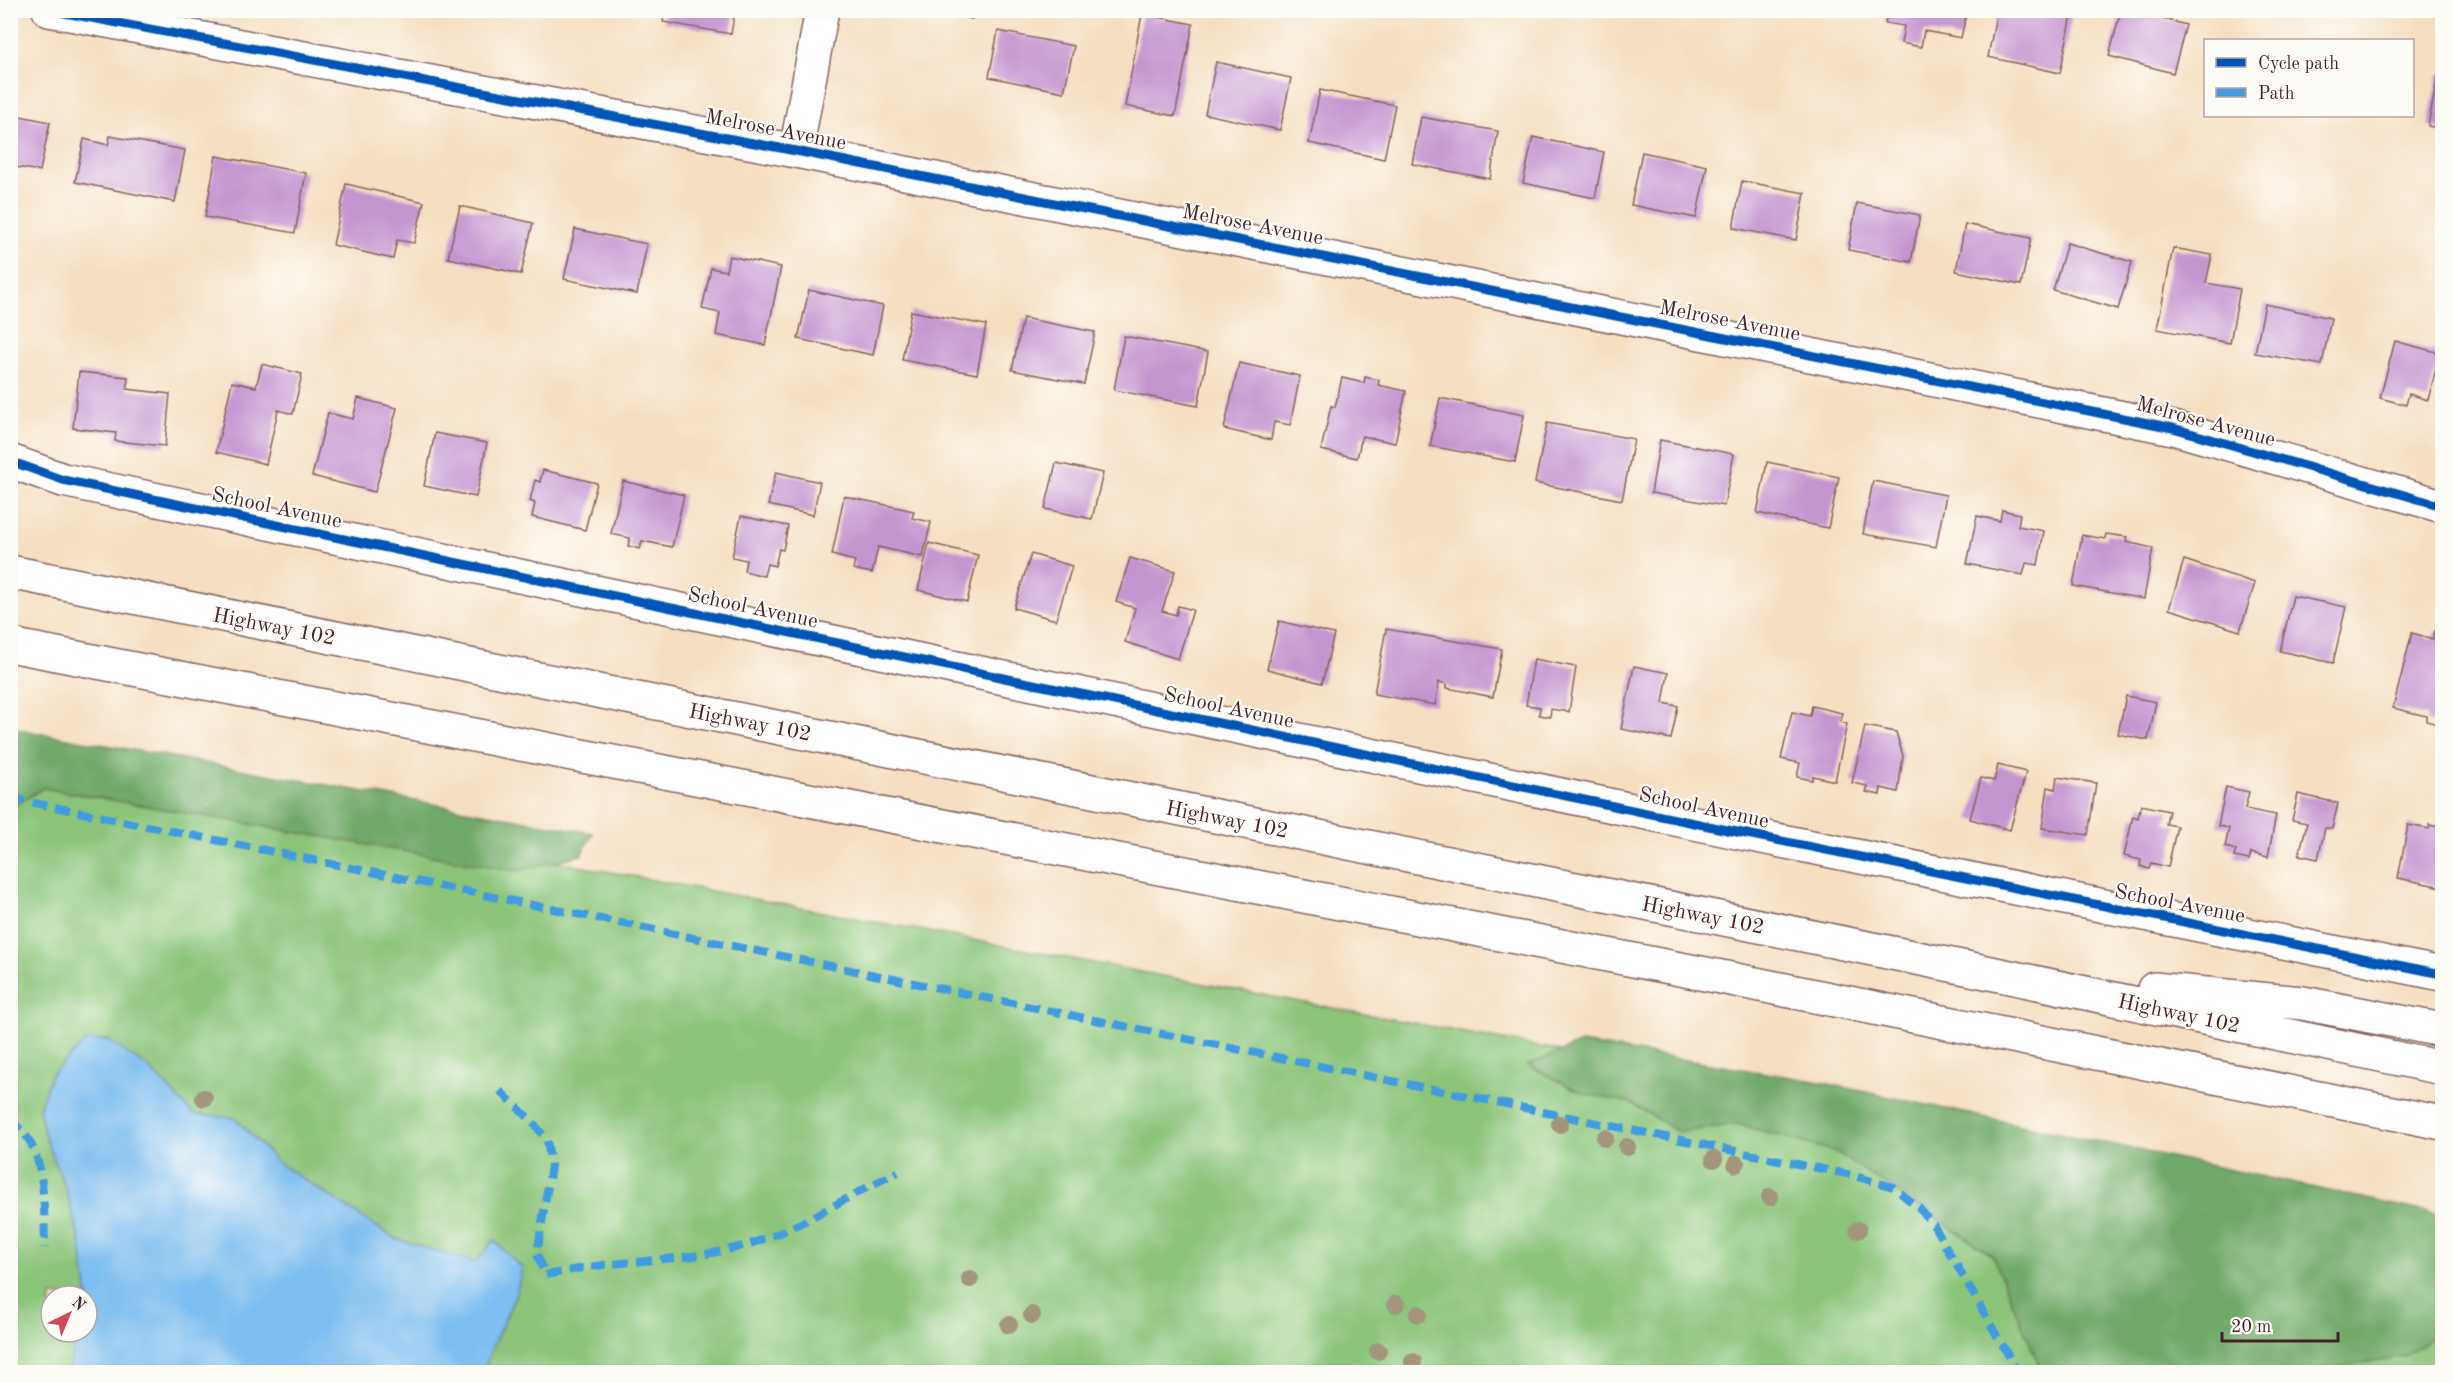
<svg xmlns="http://www.w3.org/2000/svg" width="2453" height="1383" viewBox="0 0 2453 1383" font-family="'Old Standard TT',serif">
<style>
.green{fill:#8ac478;stroke:#6a7252;stroke-width:1.5;fill-rule:evenodd}
.forest{fill:#6faa68;stroke:#5c644a;stroke-width:1.5}
.water{fill:#7cbef1;stroke:#636e8e;stroke-width:1.5}
.building{fill:#c395cf}
.lines{fill:none;stroke-linecap:round;stroke-linejoin:round}
.minor-casing{stroke:#866260;stroke-width:36}
.highway-casing{stroke:#866260;stroke-width:36}
.minor{stroke:#fff;stroke-width:33}
.highway{stroke:#fff;stroke-width:33}
.quiet{stroke:#409be1;stroke-width:8;stroke-dasharray:15 8;stroke-linecap:butt}
.cycleway-casing{stroke:#fdfcf7;stroke-width:13}
.cycleway{stroke:#0057b8;stroke-width:9}
.tree{fill:#a3957e}
.labels{text-anchor:middle;stroke-width:4.5;stroke-linejoin:round;paint-order:stroke}
.street-label{font-size:21px;fill:#4a1f2b;stroke:#fdfcf7}
</style>
<rect width="100%" height="100%" fill="#fdfcf7"/>
<filter id="ink" filterUnits="userSpaceOnUse"><feTurbulence type="fractalNoise" baseFrequency=".0167" numOctaves="2"/><feDisplacementMap in="SourceGraphic" scale="12" xChannelSelector="R" yChannelSelector="G"/><feConvolveMatrix kernelMatrix="1 2 1 2 8 2 1 2 1" color-interpolation-filters="sRGB"/></filter>
<filter id="wash" filterUnits="userSpaceOnUse"><feTurbulence type="fractalNoise" baseFrequency=".008" numOctaves="4" result="noise"/><feDisplacementMap in="SourceGraphic" scale="24" xChannelSelector="R" yChannelSelector="G"/><feGaussianBlur stdDeviation="1.35" result="paint"/><feColorMatrix in="noise" values="0 0 0 0 0 0 0 0 0 0 0 0 0 0 0 0 0 1.4 0 .05"/><feComposite in="paint" operator="in"/></filter>
<g filter="url(#wash)">
<rect width="100%" height="100%" fill="#f4dfc3"/>
<!-- green -->
<path class="green" d="M11,759l1662,313 769,160v140h-2431zM51,1296h36v36h-36z"/>
<!-- forest -->
<path class="forest" d="M11,728l582,105 -12,22 -64,16 -474,-83 -32,20z
M1581,1043l234,38 627,134v116l-39,25 -92,16h-269l-50,-117 -156,-103 -98,-28 -60,8 -47,-29 -49,-10 -54,-28z"/>
<!-- water -->
<path class="water" d="M108,1040l41,28 44,46 42,4 43,45 118,76 80,24 18,-23 28,28c-5,38 -30,68 -38,104h-416l11,-40h8l1,-35 -8,-57 -15,-54 -19,-46 -7,-31 12,-34 35,-34z"/>
<g id="blocks">
<!-- building -->
<path class="building" d="M665,10h70l-4,24 -68,-12z
M932,10h42l-2,9z
M1888,10h79l-6,28 -37,-7 -3,16 -20,-4 3,-17 -19,-3z
M1997,10h76l-13,63 -72,-16z
M2121,10h10l55,15 -13,48 -64,-17z
M1142,14l51,10 -18,92 -50,-10z
M998,31l76,15 -10,46 -75,-15z
M1216,62l75,16 -11,52 -75,-16z
M2438,75l4,1v53l-14,-3z
M1320,90l75,15 -11,54 -75,-16z
M10,114l40,8 -10,49 -30,-5z
M1421,117l77,14 -8,48 -78,-15z
M110,136l75,14 -10,52 -100,-20 9,-43 24,6z
M1533,137l71,15 -9,46 -72,-15z
M1642,152l65,14 -11,52 -65,-13z
M216,156l90,17 -11,60 -90,-16z
M1742,181l63,12 -9,47 -63,-12z
M346,184l78,18 -10,41 -17,-3 -4,19 -60,-14z
M1857,203l63,12 -9,47 -63,-12z
M460,206l73,17 -12,51 -73,-16z
M1965,224l66,14 -10,47 -65,-14z
M575,229l72,15 -10,50 -73,-15z
M2067,243l65,19 -14,47 -65,-19z
M2173,248l39,7 -6,28 34,6 -10,54 -73,-14z
M729,256l52,11 -16,78 -49,-10 4,-22 -18,-4 9,-41 15,3z
M809,290l74,16 -10,49 -75,-16z
M2265,304l66,14 -9,47 -67,-12z
M911,311l75,14 -9,49 -75,-14z
M1023,318l72,14 -11,52 -72,-14z
M1124,336l84,16 -10,54 -84,-16z
M2395,341l45,12 -12,47 -19,-6 -3,11 -26,-7z
M1239,363l61,13 -10,49 -16,-3 -3,18 -47,-11z
M262,364l40,10 -9,40 -15,-4 -12,54 -50,-12 16,-70 24,5z
M79,372l49,5 -1,12 43,5 -5,52 -50,-5 1,-8 -43,-5z
M1365,377l14,3 -1,5 28,6 -11,52 -33,-7 -5,22 -36,-8 10,-44 4,1 7,-29 22,5z
M358,398l39,10 -22,84 -63,-16 16,-63 25,6z
M1440,398l84,17 -9,47 -85,-16z
M1547,423l87,16 -12,61 -87,-17z
M435,433l52,10 -11,54 -52,-11z
M1660,440l74,14 -10,52 -73,-13z
M1767,462l72,15 -11,51 -71,-15z
M1056,463l47,10 -11,46 -47,-10z
M543,470l54,13 -12,47 -53,-13 3,-14 -5,-2 5,-21 5,2z
M776,472l44,10 -7,33 -45,-10z
M623,481l61,14 -12,52 -30,-6 -2,8 -12,-3 2,-8 -19,-4z
M1873,481l73,14 -10,52 -73,-13z
M844,496l70,15 -2,7 19,4 -8,35 -45,-10 -6,26 -19,-4 2,-8 -23,-6z
M2002,510l18,4 -2,12 26,5 -6,34 -12,-2 -3,12 -56,-11 10,-48 23,5z
M741,516l47,10 -5,24 -4,-1 -4,17 -8,-2 -3,12 -20,-5 2,-11 -14,-3z
M2106,534l21,3 -1,5 27,6 -9,51 -71,-13 9,-51 23,4z
M929,543l49,12 -11,47 -49,-12z
M1031,554l41,12 -16,54 -42,-12z
M1130,558l45,13 -13,40 14,4 2,-9 15,4 -15,49 -53,-17 10,-34 -19,-6z
M2184,560l71,23 -15,48 -71,-22z
M2293,596l53,11 -13,56 -53,-12z
M1279,621l55,13 -12,49 -55,-14z
M1386,629l116,20 -9,48 -46,-9v-4l-8,-2 -4,23 -61,-11z
M2435,631l7,2v92l-16,-4v-5l-33,-8 19,-75 21,6z
M1534,659l42,8 -7,45 -18,-3 -1,8 -11,-2 1,-8 -14,-2z
M1634,666l34,7 -5,30 15,3 -7,33 -50,-10z
M2126,696l30,6 -8,38 -30,-6z
M1812,706l30,7 -2,9 7,2 -12,57 -22,-5 -1,4 -15,-3 3,-14 -19,-4 11,-47 18,4z
M1865,726l31,6 7,24 -5,36 -17,-4 -1,7 -14,-3 2,-6 -16,-3z
M1998,765l28,7 -16,58 -40,-11 11,-41 13,3z
M2057,777l39,6 -8,52 -46,-7 6,-41 7,2z
M2226,787l23,5 -4,17 31,6 -8,42 -17,-4 -2,7 -15,-3 2,-7 -11,-3 4,-19 -11,-2z
M2298,794l40,9 -6,26 -7,-1 -7,31 -19,-4 8,-32 -15,-3z
M2141,805l28,6 -3,13 11,2 -9,41 -17,-4 -2,6 -9,-3 1,-6 -17,-4 9,-40 5,2z
M2408,825l21,4 1,-4 8,2 -1,3 5,1v56l-44,-9z"/>
</g>
</g>
<g filter="url(#ink)">
<use href="#blocks" fill-opacity="0" stroke="#866260" stroke-width="1.5"/>
<g class="lines">
<!-- minor casing -->
<g class="minor-casing">
<path id="minor" d="M49,10l747,141 1377,277 269,78
M796,151l26,-141
M10,461l53,19 1674,352 705,142"/>
</g>
<!-- highway casing -->
<g class="highway-casing">
<path id="highway" d="M10,572l1971,399 461,97
M10,645l1711,332 721,146
M2154,989l149,14 139,27"/>
</g>
<!-- minor -->
<use href="#minor" class="minor"/>
<!-- highway -->
<use href="#highway" class="highway"/>
<!-- quiet -->
<path class="quiet" d="M10,798l1837,376 46,13 26,21 15,18 84,146
M500,1091l31,29 16,20 4,26 -14,88 8,21c22,-4 45,-9 68,-11 46,-5 91,-6 136,-20 53,-16 99,-49 149,-72
M10,1119c6,6 12,11 17,18 19,26 17,79 18,111"/>
<!-- cycleway casing -->
<g class="cycleway-casing">
<path id="cycleway" d="M49,10l747,141 1377,277 269,78
M10,461l53,19 1674,352 705,142"/>
</g>
<!-- cycleway -->
<use href="#cycleway" class="cycleway"/>
</g>
<!-- trees -->
<g class="tree">
<circle cx="204" cy="1098" r="9"/>
<circle cx="1560" cy="1124" r="9"/>
<circle cx="1605" cy="1138" r="9"/>
<circle cx="1627" cy="1147" r="9"/>
<circle cx="1714" cy="1159" r="9"/>
<circle cx="1736" cy="1164" r="9"/>
<circle cx="1770" cy="1197" r="9"/>
<circle cx="1858" cy="1230" r="9"/>
<circle cx="970" cy="1279" r="9"/>
<circle cx="1396" cy="1304" r="9"/>
<circle cx="1418" cy="1314" r="9"/>
<circle cx="1032" cy="1315" r="9"/>
<circle cx="1009" cy="1325" r="9"/>
<circle cx="1378" cy="1351" r="9"/>
<circle cx="1413" cy="1362" r="9"/>
</g>
</g>
<g class="labels">
<!-- street labels -->
<g class="street-label">
<text transform="translate(776 129) rotate(11)" y="7">Melrose Avenue</text>
<text transform="translate(1253 224) rotate(11)" y="7">Melrose Avenue</text>
<text transform="translate(1730 320) rotate(11)" y="7">Melrose Avenue</text>
<text transform="translate(2206 421) rotate(15)" y="7">Melrose Avenue</text>
<text transform="translate(277 507) rotate(12)" y="7">School Avenue</text>
<text transform="translate(753 607) rotate(12)" y="7">School Avenue</text>
<text transform="translate(274 626) rotate(11)" y="7">Highway 102</text>
<text transform="translate(1229 707) rotate(12)" y="7">School Avenue</text>
<text transform="translate(750 722) rotate(11)" y="7">Highway 102</text>
<text transform="translate(1704 807) rotate(12)" y="7">School Avenue</text>
<text transform="translate(1227 819) rotate(11)" y="7">Highway 102</text>
<text transform="translate(2180 903) rotate(11)" y="7">School Avenue</text>
<text transform="translate(1703 915) rotate(11)" y="7">Highway 102</text>
<text transform="translate(2179 1013) rotate(12)" y="7">Highway 102</text>
</g>
</g>
<!-- margin -->
<rect width="2453" height="1383" fill="none" stroke="#fdfcf7" stroke-width="36"/>
<!-- legend -->
<rect x="2204" y="39" width="210" height="78" fill="#fdfcf7" stroke="#b5a4a5" stroke-width="1.5"/>
<rect x="2216" y="58" width="30" height="9" fill="#0057b8" stroke="#b5a4a5" stroke-width="1.5"/>
<text x="2258" y="69" font-size="18" fill="#4a1f2b">Cycle path</text>
<rect x="2216" y="88" width="30" height="9" fill="#409be1" stroke="#b5a4a5" stroke-width="1.5"/>
<text x="2258" y="99" font-size="18" fill="#4a1f2b">Path</text>
<!-- north arrow -->
<g transform="translate(69 1314) rotate(43)"><circle r="28" fill="#fdfcf7" stroke="#b5a4a5" stroke-width="1.5"/>
<path d="M0-4.5L10 22L0 15L-10 22Z" fill="#d1495b"/>
<text y="-9" font-size="16" font-weight="bold" text-anchor="middle" fill="#4a1f2b">N</text>
</g>
<!-- scale -->
<path d="M2222 1332v9h116v-9" fill="none" stroke="#4a1f2b" stroke-width="3"/>
<text x="2231" y="1332" font-size="18" fill="#4a1f2b" stroke="#fdfcf7" stroke-width="4.5" paint-order="stroke">20 m</text>
</svg>
